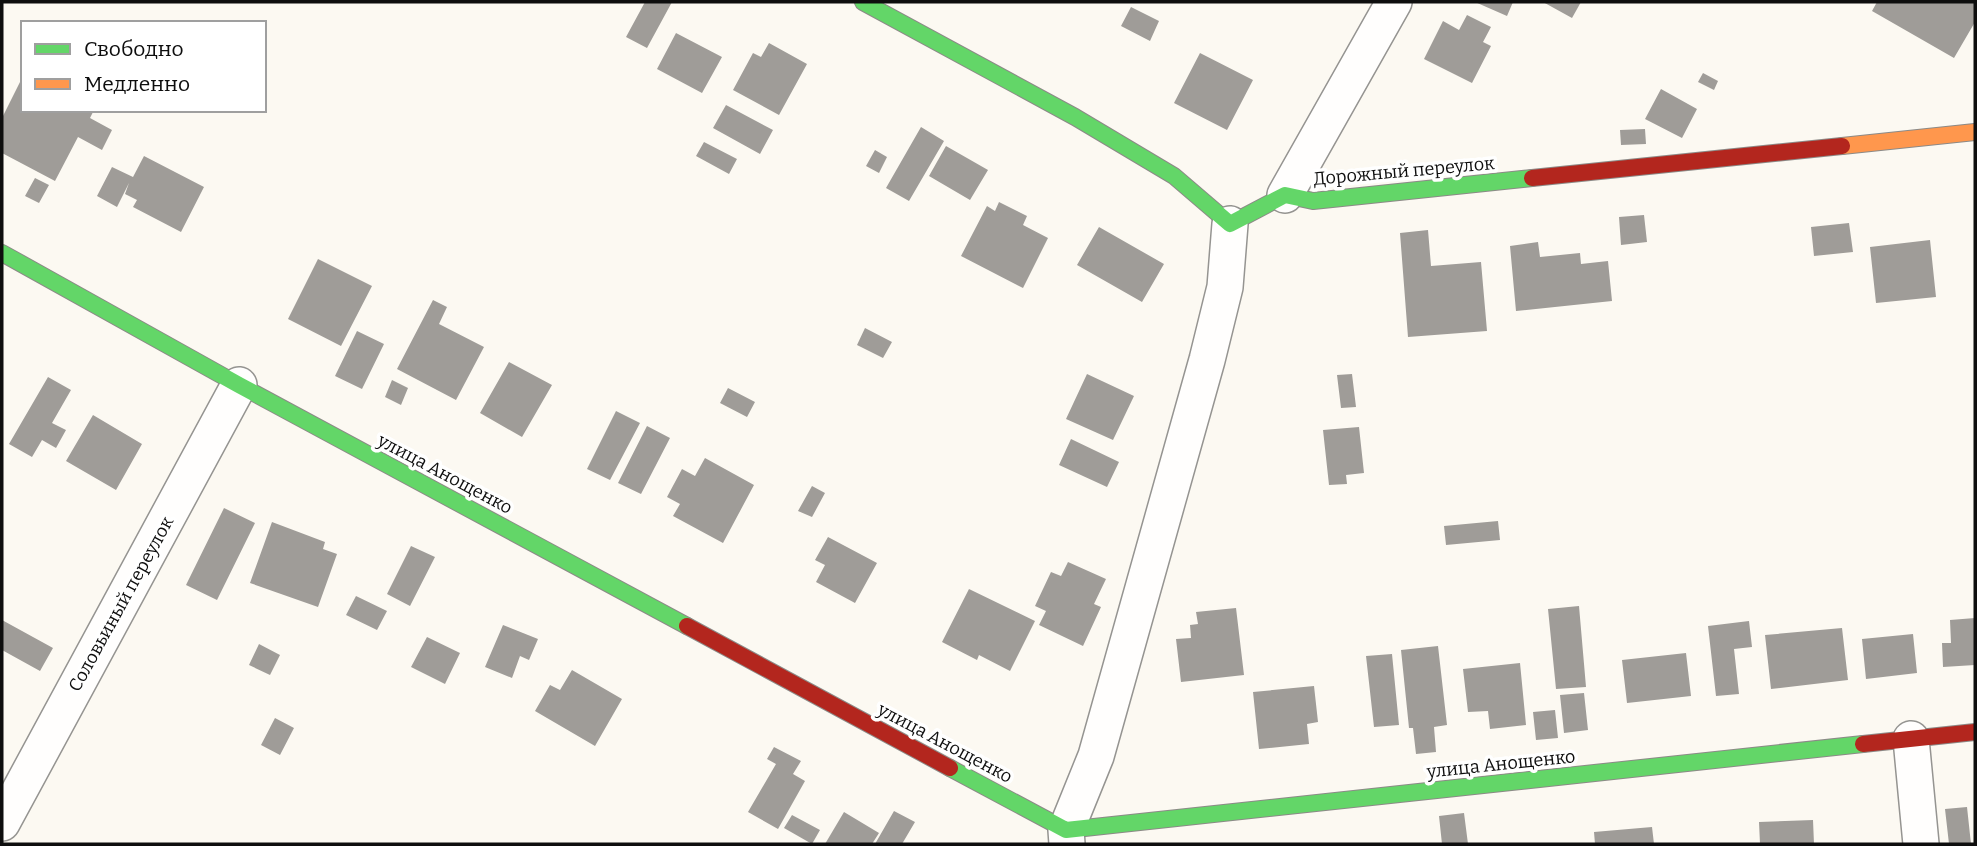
<svg xmlns="http://www.w3.org/2000/svg" width="1977" height="846" viewBox="0 0 1977 846" font-family="Bitter,serif">
<style>
.building{fill:#9f9c98}
.lines{fill:none;stroke-linecap:round;stroke-linejoin:round}
.street-casing{stroke:#959491;stroke-width:38}
.fast-casing{stroke:#8c8a87;stroke-width:18}
.slow-casing{stroke:#8c8a87;stroke-width:18}
.jam-casing{stroke:#8c8a87;stroke-width:18}
.street{stroke:#fffefd;stroke-width:35}
.fast{stroke:#63d668;stroke-width:16}
.slow{stroke:#ff974d;stroke-width:16}
.jam{stroke:#b3261e;stroke-width:16}
.labels{text-anchor:middle;stroke-width:7;stroke-linejoin:round;paint-order:stroke}
.street-label{font-size:18px;fill:#0e0e0e;stroke:#fff}
</style>
<rect width="100%" height="100%" fill="#fcf9f2"/>
<!-- building -->
<path class="building" d="M645,2h27l-25,46 -21,-11z
M1475,2h38l-6,14z
M1543,2h38l-9,16z
M1877,2h97l1,20 -21,36 -82,-47z
M1131,7l28,14 -9,20 -29,-15z
M1467,15l24,12 -8,15 8,4 -19,37 -48,-24 19,-38 16,9z
M676,33l46,24 -20,36 -45,-24z
M769,43l38,21 -28,51 -46,-25 20,-37 8,4z
M1200,53l53,27 -26,50 -53,-27z
M1703,73l15,8 -4,9 -16,-8z
M20,82l3,1v27h71l-4,8 22,12 -10,20 -24,-13 -23,44 -53,-28v-35z
M1661,89l36,20 -15,29 -37,-19z
M726,105l47,25 -13,24 -47,-26z
M921,127l23,14 -35,60 -23,-13z
M1645,129l1,15 -25,1 -1,-15z
M704,142l33,17 -8,15 -33,-18z
M946,146l42,24 -18,30 -41,-24z
M875,150l12,7 -8,16 -13,-7z
M144,156l60,31 -23,45 -48,-25 4,-7 -12,-6 4,-11 -12,24 -20,-11 15,-29 21,10z
M35,178l14,7 -10,18 -14,-7z
M999,202l28,14 -4,9 25,13 -25,50 -62,-32 26,-50 8,5z
M1644,215l3,27 -26,3 -2,-28z
M1849,223l4,29 -39,4 -3,-29z
M1099,227l65,37 -22,38 -65,-37z
M1428,230l3,36 50,-4 6,69 -79,6 -8,-104z
M1930,240l6,57 -60,6 -6,-56z
M1538,242l2,15 40,-4 1,11 27,-3 4,40 -96,10 -6,-65z
M318,259l54,27 -31,60 -53,-27z
M433,300l14,7 -8,17 45,23 -28,53 -59,-31z
M865,328l27,14 -9,16 -26,-13z
M357,331l27,13 -22,45 -27,-13z
M509,362l43,23 -30,52 -42,-24z
M1087,374l47,22 -21,44 -47,-21z
M1352,374l4,33 -15,1 -4,-33z
M48,377l23,13 -19,33 14,7 -10,18 -14,-8 -10,17 -23,-13z
M392,380l16,8 -7,17 -16,-8z
M728,388l27,14 -8,15 -27,-14z
M616,411l24,12 -30,57 -23,-11z
M93,415l49,29 -26,46 -50,-29z
M647,426l23,12 -29,56 -23,-11z
M1359,427l5,46 -18,2 1,9 -18,1 -6,-55z
M1071,439l48,23 -12,25 -48,-22z
M705,458l49,27 -31,58 -50,-27 7,-12 -13,-7 15,-28 13,7z
M812,486l13,7 -13,24 -14,-6z
M224,508l31,15 -38,77 -31,-15z
M1498,521l2,19 -54,5 -2,-19z
M272,522l53,20 -2,7 14,5 -19,53 -68,-24z
M828,537l49,26 -22,40 -39,-21 9,-17 -10,-5z
M411,546l24,11 -25,49 -23,-12z
M1068,562l38,17 -12,25 7,3 -18,39 -44,-21 7,-14 -11,-5 16,-34 10,4z
M969,589l66,32 -25,50 -31,-16 -2,5 -35,-18z
M356,596l31,15 -10,19 -31,-15z
M1579,606l7,81 -30,2 -8,-80z
M1236,608l8,67 -63,7 -5,-43 15,-1 -1,-13 8,-1 -2,-12z
M1975,618v47l-32,2 -1,-24h9l-1,-23z
M2,620l51,28 -13,23 -38,-21z
M1749,621l3,26 -18,2 5,45 -23,2 -8,-70z
M503,625l35,14 -9,21 -9,-4 -8,22 -27,-11z
M1842,628l6,52 -77,9 -6,-54z
M1913,634l4,39 -51,6 -4,-40z
M427,637l33,16 -15,31 -34,-17z
M259,644l21,11 -10,20 -21,-10z
M1438,646l9,79 -13,2 2,25 -20,2 -3,-26h-4l-8,-78z
M1686,653l5,43 -64,7 -5,-43z
M1392,654l7,71 -25,2 -8,-71z
M1520,663l6,62 -36,4 -2,-18 -20,1 -5,-43z
M572,670l50,29 -27,47 -60,-35 15,-26 10,5z
M1314,686l4,36 -11,2 2,20 -50,5 -6,-57z
M1584,693l4,37 -24,3 -4,-38z
M1555,710l3,28 -22,2 -3,-28z
M275,718l19,10 -14,27 -19,-10z
M774,747l27,14 -8,13 12,7 -27,48 -30,-17 28,-48 -9,-5z
M1967,807l4,37h-22l-4,-35z
M894,811l21,11 -13,22h-27z
M844,812l35,21 -7,11h-47z
M1464,813l4,31h-26l-3,-28z
M792,815l28,15 -8,14 -28,-16z
M1813,820l1,24h-54l-1,-22z
M1652,827l2,17h-59l-1,-12z"/>
<g class="lines">
<!-- street casing -->
<g class="street-casing">
<path id="street" d="M1285,195l109,-193
M1911,739l10,105
M2,823l237,-438
M1067,844l-1,-14 30,-74 111,-396 18,-73 5,-63"/>
</g>
<!-- fast casing -->
<g class="fast-casing">
<path id="fast" d="M863,2l212,115 99,59 56,48 55,-29 28,6 219,-23
M2,253l237,132 448,241
M950,768l116,62 797,-86"/>
</g>
<!-- slow casing -->
<g class="slow-casing">
<path id="slow" d="M1842,146l133,-14"/>
</g>
<!-- jam casing -->
<g class="jam-casing">
<path id="jam" d="M1532,178l310,-32
M687,626l263,142
M1863,744l112,-12"/>
</g>
<!-- street -->
<use href="#street" class="street"/>
<!-- fast -->
<use href="#fast" class="fast"/>
<!-- slow -->
<use href="#slow" class="slow"/>
<!-- jam -->
<use href="#jam" class="jam"/>
</g>
<g class="labels">
<!-- street labels -->
<g class="street-label">
<text transform="translate(1404 171) rotate(-5)" y="6">Дорожный переулок</text>
<text transform="translate(445 474) rotate(28)" y="6">улица Анощенко</text>
<text transform="translate(121 604) rotate(-61)" y="6">Соловьиный переулок</text>
<text transform="translate(945 743) rotate(28)" y="6">улица Анощенко</text>
<text transform="translate(1501 764) rotate(-6)" y="6">улица Анощенко</text>
</g>
</g>
<!-- border -->
<rect width="1977" height="846" fill="none" stroke="#0e0e0e" stroke-width="7"/>
<!-- legend -->
<rect x="21" y="21" width="245" height="91" fill="#ffffff" stroke="#9f9f9f" stroke-width="2"/>
<rect x="35" y="44" width="35" height="10" fill="#63d668" stroke="#9f9f9f" stroke-width="2"/>
<text x="84" y="56" font-size="21" fill="#0e0e0e">Свободно</text>
<rect x="35" y="79" width="35" height="10" fill="#ff974d" stroke="#9f9f9f" stroke-width="2"/>
<text x="84" y="91" font-size="21" fill="#0e0e0e">Медленно</text>
</svg>
